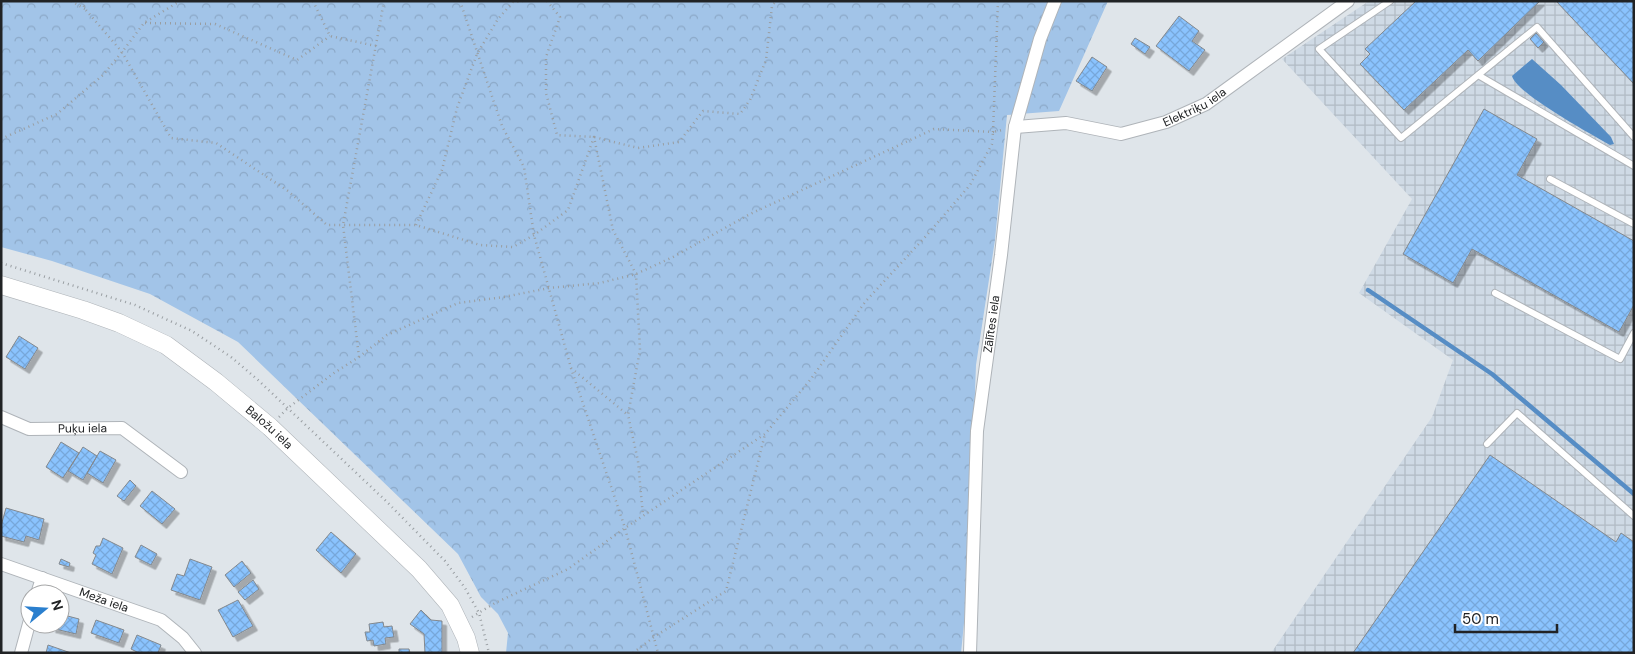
<svg xmlns="http://www.w3.org/2000/svg" width="1635" height="654" viewBox="0 0 1635 654" font-family="'DM Sans',sans-serif">
<style>
.industrial{fill:url(#industrial-grid)}
.forest{fill:url(#forest-crowns)}
.water{fill:#568dc5}
.lines{fill:none;stroke-linecap:round;stroke-linejoin:round}
.stream{stroke:#568dc5;stroke-width:4.5}
.building{fill:url(#building-cross-hatch);stroke:#83888d;filter:url(#shadow)}
.service-casing{stroke:#afb4b9;stroke-width:8}
.minor-casing{stroke:#afb4b9;stroke-width:14}
.secondary-casing{stroke:#afb4b9;stroke-width:19}
.path{stroke:#999ea2;stroke-width:2.5;stroke-dasharray:1 4;stroke-linecap:butt}
.service{stroke:#fff;stroke-width:6}
.minor{stroke:#fff;stroke-width:12}
.secondary{stroke:#fff;stroke-width:18}
.labels{text-anchor:middle;stroke-width:4;stroke-linejoin:round;paint-order:stroke}
.street-label{font-size:12px;fill:#212325;stroke:#fff}
</style>
<defs>
<pattern id="industrial-grid" width="8" height="8" patternUnits="userSpaceOnUse" patternTransform="scale(1.25)"><rect width="8" height="8" fill="#cfdae5"/><path d="M0 4h8M4 0v8" fill="none" stroke="#b1bbc4"/></pattern>
<pattern id="forest-crowns" width="20" height="18" patternUnits="userSpaceOnUse" patternTransform="scale(1.25)"><rect width="20" height="18" fill="#a2c4e8"/><path d="M2 6a3 3 0 1 1 6 0M12 15a3 3 0 1 1 6 0" fill="none" stroke="#8ba8c7"/></pattern>
<pattern id="building-cross-hatch" width="8" height="8" patternUnits="userSpaceOnUse" patternTransform="scale(1.25)"><rect width="8" height="8" fill="#8ac3fe"/><path d="M0 0l8 8M0 8l8-8" fill="none" stroke="#77a7da"/></pattern>
<filter id="shadow"><feDropShadow dx="4.5" dy="4.5" stdDeviation="0" flood-color="#0004"/></filter>
</defs>
<rect width="100%" height="100%" fill="#dfe5ea"/>
<!-- industrial -->
<path class="industrial" d="M1369,1h265v652h-363l161,-236 21,-57 -94,-67 53,-94 -130,-140z"/>
<!-- forest -->
<path class="forest" d="M1,1h1107l-49,110 -52,4 -12,125 -19,125 -8,218 -7,70h-455l2,-20 -10,-19 -17,-17 -23,-43 -220,-212 -88,-48 -98,-33 -51,-14z"/>
<!-- water -->
<path class="water" d="M1532,59l29,26 50,52 3,7 -4,1c-19,-11 -93,-51 -98,-69z"/>
<g class="lines">
<!-- stream -->
<path class="stream" d="M1368,290l124,84 142,120"/>
</g>
<!-- building -->
<path class="building" d="M1416,1h124l-62,60 -10,-11 -64,60 -44,-46 10,-10 -5,-5z
M1556,1h78v83z
M1179,16l20,15 -7,10 13,9 -16,21 -33,-25z
M1536,33l8,9 -6,6 -8,-9z
M1135,38l15,9 -5,7 -14,-10z
M1092,57l15,10 -15,24 -16,-10z
M1484,109l53,30 -20,36 117,66v64l-15,27 -147,-83 -19,34 -50,-29z
M19,336l19,12 -13,21 -19,-12z
M61,442l18,11 -16,25 -17,-11z
M83,447l14,9 -14,24 -15,-9z
M100,451l16,9 -13,23 -16,-10z
M1490,455l126,87 5,-9 13,9v111h-281z
M130,480l6,6 -12,15 -7,-5z
M152,491l23,18 -13,15 -22,-18z
M6,508l38,11 -5,21 -13,-4 -2,6 -23,-6v-10z
M331,532l25,22 -15,19 -25,-23z
M103,538l20,10 -11,26 -20,-10 4,-9 -3,-2 3,-7h4z
M141,545l16,9 -6,11 -16,-8z
M61,559l9,4 -1,4 -10,-3z
M190,559l22,8 -12,33 -29,-10 6,-16 7,2z
M242,561l9,12 -17,14 -9,-12z
M253,580l6,9 -14,11 -7,-8z
M238,600l15,26 -20,11 -15,-27z
M421,610l10,10 11,1v32h-17l-1,-19 -14,-10z
M60,614l19,5 -3,15 -25,-6 1,-4h8z
M96,620l28,10 -5,13 -28,-10z
M383,622l1,5 8,-1 2,11 -9,1 1,6 -12,2 -1,-6 -6,1 -2,-9h5l-1,-8z
M137,635l24,10 -3,8h-19l-8,-4z
M48,645l23,8h-25z
M399,649h10l1,4h4h-15z"/>
<g class="lines">
<!-- service casing -->
<g class="service-casing">
<path id="service" d="M1390,1l-71,48 82,89 136,-111 97,110
M1478,75l156,91
M1550,179l84,45
M1495,293l125,66 14,-26
M1487,444l30,-31 117,103"/>
</g>
<!-- minor casing -->
<g class="minor-casing">
<g id="minor">
<path id="s1" d="M1015,127l51,-4 55,11 45,-12 40,-18 142,-103"/>
<path id="s2" d="M1,417l28,12 93,-1 59,44"/>
<path id="s3" d="M1,564l160,56 22,18 12,15"/>
<path d="M37,594l5,-16"/>
<path d="M21,653l9,-33"/>
<path id="s4" d="M970,653l7,-222 24,-176 14,-128 25,-88 15,-38"/>
</g>
</g>
<!-- secondary casing -->
<g class="secondary-casing">
<g id="secondary">
<path id="s5" d="M1,285l82,25 36,13 47,22 50,37 54,45 149,142 31,36 16,33 4,15"/>
</g>
</g>
<!-- path -->
<path class="path" d="M71,1l14,8
M82,1l3,8 37,43 49,86 45,5 72,48 39,34h89l64,20 33,2 21,-12 34,-25 26,-73 19,93 23,44 4,76 -12,65 10,46 5,55
M313,1l17,35 46,10
M460,1l42,125 22,41 10,68 37,133 54,160 33,125
M547,1l13,16 -14,40v36l11,42 37,2 44,11 41,-6 24,-31 37,3 10,-14 16,-40 6,-54 4,-5
M145,23l70,1 82,36 33,-24
M1,139l56,-25 46,-39 19,-23 22,-29 36,-22
M416,225l26,-55 15,-62 20,-54 21,-35 15,-17 10,-1
M1,263l134,42 57,26 39,26 27,23 128,121 59,60 20,27 14,25 10,40
M359,357l-16,-132 41,-224
M571,368l57,47
M279,417l9,-9 46,-35 25,-16 28,-22 71,-32 46,-6 45,-9 51,-5 36,-9 37,-17 77,-43 184,-85 59,3 5,-131
M472,617l23,-14 73,-34 57,-41 140,-94 46,-55 54,-77 62,-67 43,-50 22,-41 1,-12 9,-2
M633,653l21,-16 72,-46 39,-157"/>
<!-- service -->
<use href="#service" class="service"/>
<!-- minor -->
<use href="#minor" class="minor"/>
<!-- secondary -->
<use href="#secondary" class="secondary"/>
</g>
<g class="labels">
<!-- street labels -->
<g class="street-label">
<text dy="4" stroke="none"><textPath href="#s1" startOffset="186">Elektriķu iela</textPath></text>
<text dy="4" stroke="none"><textPath href="#s4" startOffset="330">Zālītes iela</textPath></text>
<text dy="4" stroke="none"><textPath href="#s5" startOffset="308">Baložu iela</textPath></text>
<text dy="4" stroke="none"><textPath href="#s2" startOffset="84">Puķu iela</textPath></text>
<text dy="4" stroke="none"><textPath href="#s3" startOffset="109">Meža iela</textPath></text>
</g>
</g>
<!-- border -->
<rect width="1635" height="654" fill="none" stroke="#212325" stroke-width="5"/>
<!-- north arrow -->
<g transform="translate(45 609) rotate(72)"><circle r="24" fill="#ffffff" stroke="#a6a7a8"/>
<path d="M0-4L9 19L0 12L-9 19Z" fill="#2a7fce"/>
<text y="-8" font-size="14" font-weight="bold" text-anchor="middle" fill="#212325">N</text>
</g>
<!-- scale -->
<path d="M1455 624v8h102v-8" fill="none" stroke="#212325" stroke-width="2.5"/>
<text x="1462" y="624" font-size="15" fill="#212325" stroke="#ffffff" stroke-width="4" paint-order="stroke">50 m</text>
</svg>
